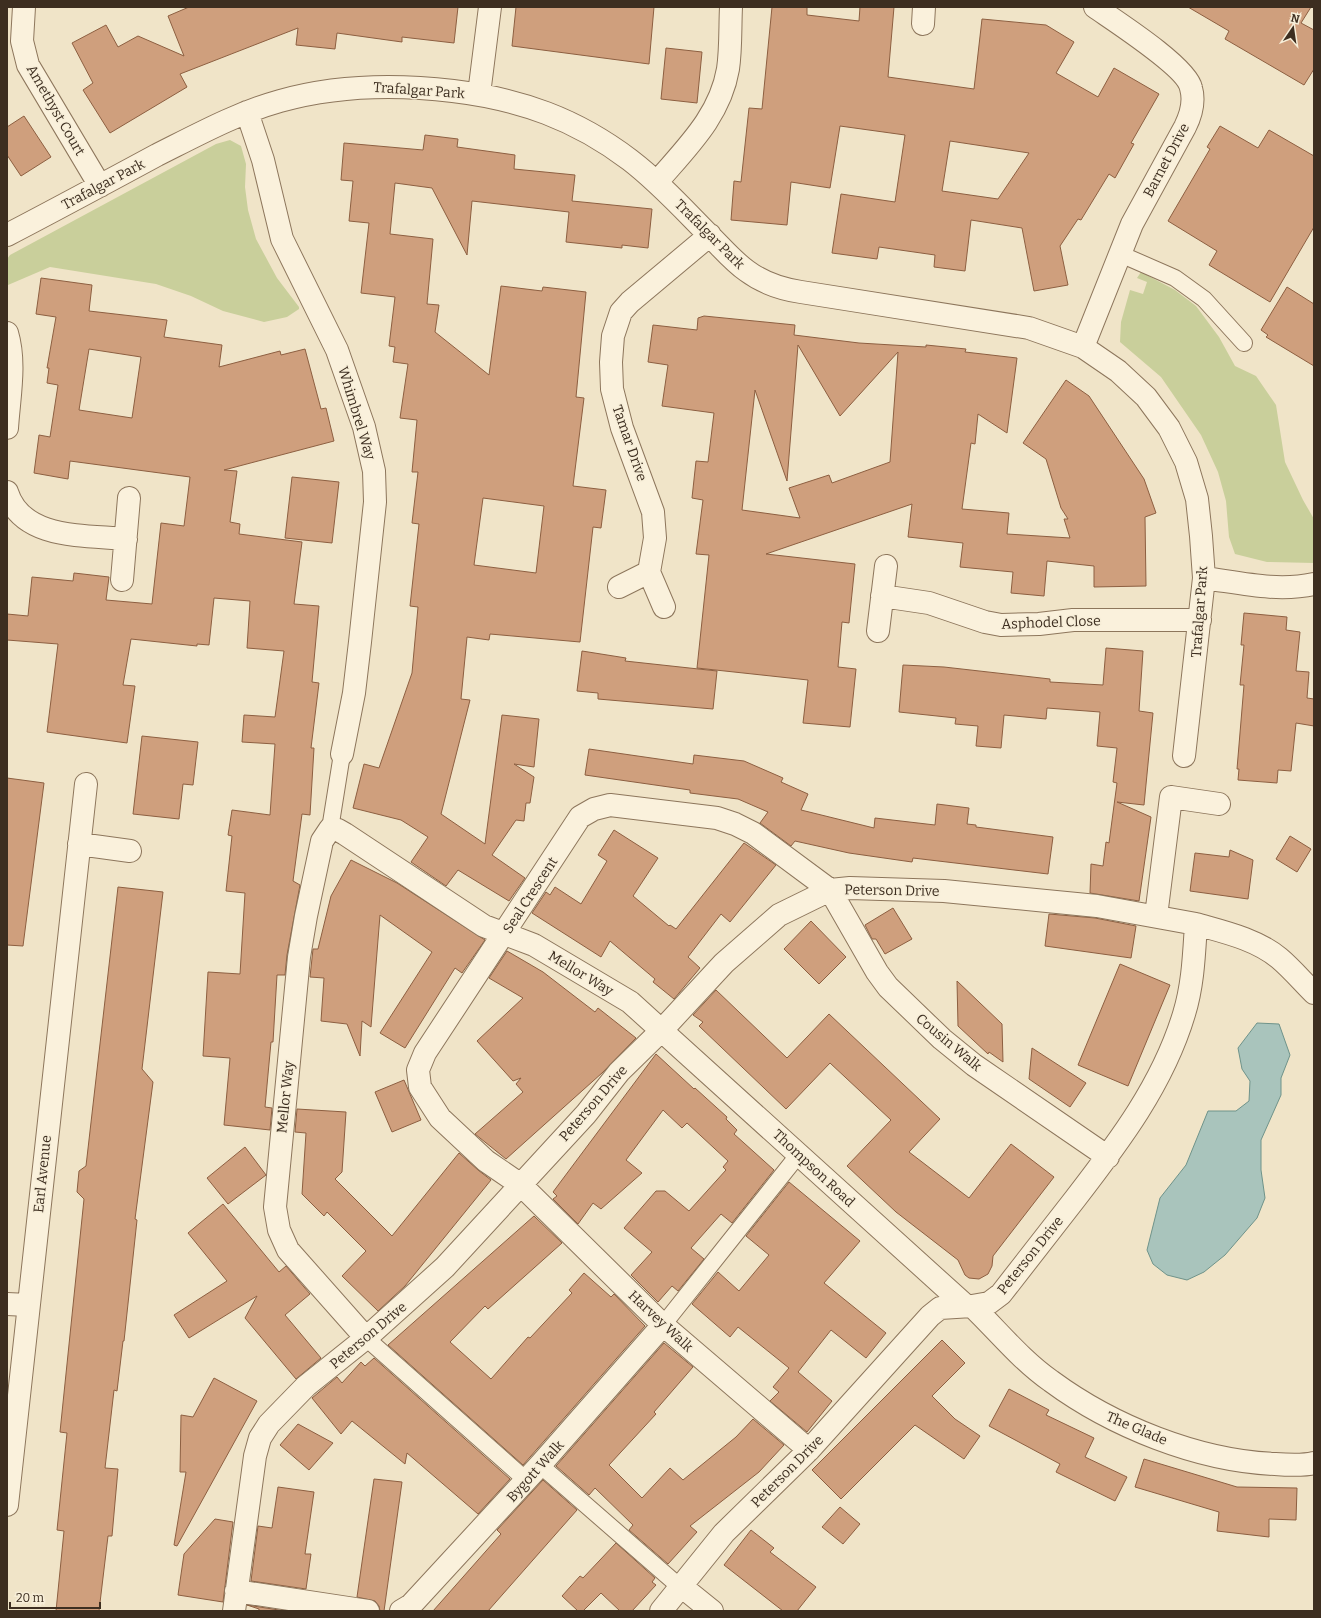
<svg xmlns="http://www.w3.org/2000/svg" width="1321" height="1618" viewBox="0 0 1321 1618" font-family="Bitter,serif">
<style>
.green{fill:#c9cf9b}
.water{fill:#a9c4bc;stroke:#6f938a}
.building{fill:#cf9f7d;stroke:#8d5f41;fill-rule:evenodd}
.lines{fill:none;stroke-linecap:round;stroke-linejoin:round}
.lane-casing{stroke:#8d765c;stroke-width:18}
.street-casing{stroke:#8d765c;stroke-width:24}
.lane{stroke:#faf1dc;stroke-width:16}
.street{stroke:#faf1dc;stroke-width:22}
.labels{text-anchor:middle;stroke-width:3;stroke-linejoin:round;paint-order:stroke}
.street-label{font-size:14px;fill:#3d2e20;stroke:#f7eed8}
</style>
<rect width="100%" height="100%" fill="#f0e4c8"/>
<!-- green -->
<path class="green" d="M230,140l11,6 5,18 -1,23 3,23 8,29 21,39 22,29v2l-12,8 -23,5 -41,-11 -32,-15 -35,-12 -106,-17 -42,18 -1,-26 3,-4 206,-111z
M1141,272l34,18 21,16 23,31 16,29 21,10 20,29 9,57 18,38 11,19v44l-47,-1 -32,-8 -6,-17 -3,-36 -8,-29 -17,-37 -40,-58 -41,-35 1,-20 9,-32 13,4 4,-12 -10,-4z"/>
<!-- water -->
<path class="water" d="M1257,1023l22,1 11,31 -9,23v17l-20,45v30l4,28 -8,20 -32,37 -21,17 -17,8 -20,-5 -14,-11 -6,-14 13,-52 26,-33 22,-54h28l13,-10 1,-20 -8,-12 -4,-21z"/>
<!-- building -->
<path class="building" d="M189,7h269l-4,36 -52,-6v5l-65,-9 -2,16 -39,-4 2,-17 -118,46 7,13 -77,46 -27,-43 10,-7 -21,-40 34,-18 12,22 20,-11 46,20 -16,-40z
M516,7h138l-5,57 -137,-18z
M772,7h35v8l52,6 1,-14h34l-6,70 86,12 8,-70 64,6 28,17 -18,31 42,24 16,-29 45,26 -28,49 3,1 -19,34 -6,-4 -28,46 -3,-1 -18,27 8,39 -34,6 -12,-63 -51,-8 -6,51 -31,-4 1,-12 -56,-8 -2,12 -45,-6 9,-59 54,8 10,-67 -65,-9 -10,62 -39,-6 -4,43 -56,-5 3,-39 7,1 8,-74 13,1zM950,141l79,12 -31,46 -56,-8z
M1188,7h123l-10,16 13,7v39l-10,16 -79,-46 4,-8z
M666,48l36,4 -5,51 -36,-4z
M24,116l27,41 -30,19 -14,-21v-28z
M1220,126l38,22 11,-18 45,26v71l-44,75 -61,-37 8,-14 -49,-30 42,-72 -3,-2z
M425,135l33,4 -1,8 58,8 -1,14 61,6 -3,26 80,8 -4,39 -26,-3v3l-56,-6 3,-30 -97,-11 -5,54 -35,-67 -37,-5 -5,51 43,5 -6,65 12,1 -4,27 54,43 12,-89 41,5 1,-4 43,5 -10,105 8,1 -11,88 33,4 -5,38 -8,-1 -13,115 -90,-8 -1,6 -22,-3 -6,62 9,1 -29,114 44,30 17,-129 37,4 -5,48 -20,-3 20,13 -4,26h-4l-2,18 -8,-1 -24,35 33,23 -16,23 -51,-31 -12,16 -35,-24 17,-25 -27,-17 -48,-12 11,-44 15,4 33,-95 6,-66 -8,-1 9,-82 -7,-1 6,-51h-6l5,-52 -17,-2 8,-54 -15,-2 2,-15 -6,-1 6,-49 -34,-4 8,-70 -20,-2 4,-40 -12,-1 3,-37 79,7zM483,498l61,8 -8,67 -62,-8z
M41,278l51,7 -3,26 78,9 -3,17 58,8 -3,22 61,-16 1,4 24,-6 16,60 5,-1 8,33 -110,29 13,1 -7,51 10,2 -1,10 63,8 -8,62 25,2 -7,76 7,1 -8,65h3l-4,67 -8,-1 -9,67 7,4 -13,70 -2,20h-8l-4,67h-2l-6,65 7,1 -2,22 -46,-5 6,-67 -27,-2 5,-84 32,2 5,-81 -19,-2 6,-55 -4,-1 4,-25 38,5 5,-71 -33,-2 2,-27 31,2 9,-66 -37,-3 3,-47 -36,-3 -5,47 -12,-1v2l-66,-7 -8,46 12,1 -8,57 -80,-11 11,-88 -51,-4v-26l21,2 4,-39 41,4 1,-8 35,4 -3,23 46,4 9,-81 23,3 6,-49 -120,-16 -2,18 -34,-6 5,-38 11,2 8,-52 -11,-2 2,-15h-2l9,-51 -20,-3zM89,349l52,8 -9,61 -53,-8z
M1287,287l27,17v62l-48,-29 2,-2 -7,-5z
M704,316l91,9 -1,10 65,8 67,4v-2l40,4 -1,3 52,6 -10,75 -29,-19 -3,30 -4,-1 -9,66 47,4 -2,21 63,4 -6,-19h4l-7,-11 -15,-49 -23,-16 43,-63 23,16 55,83 12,34 -11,4 1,69 -52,1v-21l-47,-5 -3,35 -33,-3 2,-21 -53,-5 3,-24 -55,-6 4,-33 -146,50 89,10 -6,59 -7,-1 -4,45 18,2 -6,58 -47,-4 5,-43 -111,-12 12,-113 -13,-1 7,-54 -11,-2 4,-37 12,1 6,-49 -52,-7 6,-41 -20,-3 5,-37 44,5 1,-12zM798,345l42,71 58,-64 -8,110 -58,21 -3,-8 -40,13 11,30 -58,-8 13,-120 32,91z
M292,477l47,5 -7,61 -47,-5z
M1244,613l43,4 -1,13 14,2 -4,39 13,1 -2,26 7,1v27l-18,-3 -5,48 -13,-1 -1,13 -39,-3 1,-11h-2l7,-84h-4l4,-40h-3z
M1106,648l37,3 -4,60 14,2 -9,92 -27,-3 34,15 -12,84 -49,-8 1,-29 12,2 3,-24 3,1 8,-60 -4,-1 4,-34 -20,-2 3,-34 -53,-4 -1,11 -42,-4 -3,33 -25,-2 2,-20 -23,-2 1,-6 -57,-6 4,-47 41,2 106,12v3l53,3z
M582,651l44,7 -1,3 92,10 -4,38 -115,-10v-6l-21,-2z
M142,736l56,6 -5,43 -10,-1 -4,35 -46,-5z
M589,749l104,15 1,-9 50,6 39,17 -2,4 27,12 -7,16 73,18 1,-10 60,7 2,-21 32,4 -2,16 9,1v2l77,10 -5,37 -135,-16 -1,4 -63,-9 -54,-12 -4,5 -31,-23 8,-11 -30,-13 -48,-6v-3l-105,-15z
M7,778l37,5 -21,163 -16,-1z
M614,830l44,28 -25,38 36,30 1,-1 6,4 68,-86 32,22 -46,57 -9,-8 -33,43 12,11 -26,31 -21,-17 2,-3 -45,-38 -9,16 -69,-44 14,-21 4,3 5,-8 26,17 26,-43 -9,-6z
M1290,836l21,13 -14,23 -21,-13z
M1230,850l23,10 -5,39 -58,-8 5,-38 34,4z
M351,860l46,23 88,57 -23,33 -7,-5 -50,80 -25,-15 52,-81 -52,-37 -9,112 -9,-6 -2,35 -13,-32 -26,-3 3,-43 -14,-1 3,-28h5l13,-53z
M118,887l45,5 -21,177 11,13 -18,137 2,1 -13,121h-1l-6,50 -3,-1 -9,78 13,1 -6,67h-4l-9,75h-43l8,-80 -7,-1 10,-97 -7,-1 24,-233 -7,-7 2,-21 7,-5z
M893,908l19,31 -27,15 -9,-15h-4l-7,-14z
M1049,914l46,4 41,8 -5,32 -86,-12z
M811,921l35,36 -27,27 -35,-35z
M507,951l36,21 52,40 3,-4 38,30 -34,35 -96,86 -31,-25 48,-42 -7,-8 5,-6 -8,3 -36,-40 46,-43 -34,-20z
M1120,964l50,21 -42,101 -50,-21z
M957,981l45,43 1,38 -14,-10 -1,2 -30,-28z
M716,990l71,68 42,-44 111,105 -31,33 60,46 42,-54 43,33 -61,79 -1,10 -4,8 -9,5 -10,-1 -4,-3 -7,-15 -62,-48 -49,-46 44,-46 -61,-57 -44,46 -87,-83 4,-4 -10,-7z
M1032,1048l54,35 -16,24 -41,-28z
M656,1054l38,35 1,-1 32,29 -1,2 11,11 -3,4 40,36 -42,53 -11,-9 -30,34 13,11 -26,32 -6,-5 -14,16 -27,-27 21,-23 -28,-24 32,-37h9l24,20 37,-41 -3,-3 5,-6 -41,-38 -5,5 -19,-18 -37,50 16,13 -41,36 -8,-6 -15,21 -25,-25 4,-3 -4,-4z
M404,1080l17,40 -29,12 -17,-40z
M297,1109l49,3 -4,60 -7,7 57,57 67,-83 19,17 13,10 -86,106 -27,25 -36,-35 24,-25 -39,-39 -3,4 -22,-22 4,-61 -11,-1z
M245,1147l21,28 -38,29 -21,-26z
M789,1182l71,59 -36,42 62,50 -20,25 -35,-28 -33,42 34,29 -25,31 -37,-31 9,-9 -6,-5 16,-19 -51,-41 -8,10 -38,-33 26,-32 21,19 30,-36 -23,-19z
M223,1204l56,68 7,-6 24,28 -25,21 36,43 -25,21 -51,-61 12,-22 -68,42 -15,-23 53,-34 -39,-48z
M534,1216l28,27 -74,66 -3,-3 -35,36 41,37 37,-42 2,1 42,-45 -3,-3 15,-17 27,24 3,-3 31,32 -122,139 -135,-120z
M942,1340l23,23 -33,33 23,23 25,17 -16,23 -49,-34 -74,74 -29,-29z
M664,1343l29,24 -39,45 2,2 -47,51 33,33 28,-30 13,12 53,-43 17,-18 31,26 -25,27 -69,54 7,6 -29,32 -39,-34 4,-5 -38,-37 -6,7 -33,-29z
M374,1358l136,121 -32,35 -71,-61 -2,11 -53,-43 -11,13 -29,-36 25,-21 5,6 19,-21 4,4z
M214,1378l43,23 -80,145 -3,-1 12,-73h-6l1,-57 12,2z
M1009,1389l40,21 -3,5 48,23 -9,19 42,20 -12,24 -59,-29 4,-8 -71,-38z
M298,1424l35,19 -24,27 -29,-25z
M1144,1459l93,28 60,1 -1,32 -27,-1v18l-52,-6 2,-19 -84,-25z
M374,1479l28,3 -18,129h-4l-1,-5 -4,-5 -18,-4z
M543,1480l34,30 -89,101h-55l68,-77 -4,-4z
M278,1487l36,5 -9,62h6l-5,35 -55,-8 7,-55 14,2z
M840,1507l20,17 -17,20 -21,-17z
M215,1519l18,3 -10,80 -45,-7 6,-41z
M751,1530l23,18 -4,4 46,35 -19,24h-14l-59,-46z
M616,1543l39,35 -3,4 4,3 -24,26h-12l-19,-18 -18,18h-5l-16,-15 18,-20 3,2z
M247,1605l38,6h-26v-2z"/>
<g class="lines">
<!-- lane casing -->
<g class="lane-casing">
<path id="lane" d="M1120,254l55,24 29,21 40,44
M330,829l12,-75
M663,1325l136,-171
M366,1338l160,142
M540,1465l140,122"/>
</g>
<!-- street casing -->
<g class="street-casing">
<path id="street" d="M24,7l-2,34 6,24 72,121
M923,24l1,-17
M479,94l11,-87
M247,112l16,48 19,79 55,111 27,77 10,44 1,31 -15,140 -6,51 -12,61
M657,182c30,-35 63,-66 71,-113 3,-20 2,-42 3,-62
M7,235c50,-26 100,-53 150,-80 40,-20 80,-42 123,-54 57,-16 114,-17 173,-10 67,8 123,28 177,69 30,23 55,51 81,77 12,12 23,25 36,34 16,12 34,18 54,21l228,36 54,19 35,24 28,26 23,31 17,34 11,37 4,37 3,42 -20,178
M7,333c9,30 2,64 0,95
M1083,347l49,-123 53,-97c6,-12 10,-25 6,-39 -4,-21 -76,-67 -96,-81
M7,492c15,48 78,43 119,47
M1204,578c37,5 73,14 110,6
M122,580l7,-82
M619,587l30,-15
M882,596l47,7 56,19 16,3 38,-1 34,-4h127
M664,607l-15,-35 6,-34 -2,-26 -31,-84 -10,-39 -1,-27 2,-26 8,-24 9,-10 80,-67
M878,631l8,-65
M79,844l51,7
M1156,916l15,-119 48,7
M1196,924c28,8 60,15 83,34 12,10 23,23 35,35
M7,1304l21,1
M972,1306c26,25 49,54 79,75 61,45 147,80 224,83 13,1 27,2 39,-1
M366,1338l-78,-88 -9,-20 -4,-23 24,-250 7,-41 16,-75 8,-12 8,1 7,4 139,92 50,19 96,57 336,304
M809,1450l-146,-125 -142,-140 -35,-24 -46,-43 -20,-31 -2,-17 7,-17 155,-236 14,-8 16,-4 107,13 18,6 18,9 77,57 47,82 11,15 54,52 32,26 134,92
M7,1505l79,-721
M681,1586l31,25
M236,1591l132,20
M234,1611l21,-155 5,-18 9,-14 37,-38 60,-48 79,-71 141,-153 33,-42 43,-42 62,-67 55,-48 51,-25 20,-2 94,3 153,15 99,18c-2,31 -3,61 -12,90 -21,70 -65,128 -109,185 -24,31 -49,63 -74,95l-12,9 -17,3 -32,2 -10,8 -121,134 -85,83 -63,78
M401,1611l10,-6 129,-140 123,-140"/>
</g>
<!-- lane -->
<use href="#lane" class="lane"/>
<!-- street -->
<use href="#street" class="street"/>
</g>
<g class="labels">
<!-- street labels -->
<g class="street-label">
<text transform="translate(419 90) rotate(4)" y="5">Trafalgar Park</text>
<text transform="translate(56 110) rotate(60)" y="5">Amethyst Court</text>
<text transform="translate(1166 160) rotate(-62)" y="5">Barnet Drive</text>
<text transform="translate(103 184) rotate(-28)" y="5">Trafalgar Park</text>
<text transform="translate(710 234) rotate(45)" y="5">Trafalgar Park</text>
<text transform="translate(357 413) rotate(73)" y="5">Whimbrel Way</text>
<text transform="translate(630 443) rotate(71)" y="5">Tamar Drive</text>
<text transform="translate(1199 612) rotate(-86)" y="5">Trafalgar Park</text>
<text transform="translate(1051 622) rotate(-2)" y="5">Asphodel Close</text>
<text transform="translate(892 890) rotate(1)" y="5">Peterson Drive</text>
<text transform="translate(530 895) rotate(-57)" y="5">Seal Crescent</text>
<text transform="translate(581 973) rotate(31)" y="5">Mellor Way</text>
<text transform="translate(949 1042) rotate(40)" y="5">Cousin Walk</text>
<text transform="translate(285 1097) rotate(-84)" y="5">Mellor Way</text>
<text transform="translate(593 1103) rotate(-49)" y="5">Peterson Drive</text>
<text transform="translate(814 1168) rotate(43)" y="5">Thompson Road</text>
<text transform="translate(42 1174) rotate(-84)" y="5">Earl Avenue</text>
<text transform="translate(1030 1255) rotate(-51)" y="5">Peterson Drive</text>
<text transform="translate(661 1321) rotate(43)" y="5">Harvey Walk</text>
<text transform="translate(368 1335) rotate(-40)" y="5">Peterson Drive</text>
<text transform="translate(1137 1428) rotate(23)" y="5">The Glade</text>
<text transform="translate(535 1471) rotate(-48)" y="5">Bygott Walk</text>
<text transform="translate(787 1471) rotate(-45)" y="5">Peterson Drive</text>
</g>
</g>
<!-- border -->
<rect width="1321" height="1618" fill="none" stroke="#3d2e20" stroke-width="16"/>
<!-- north arrow -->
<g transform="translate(1293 28) rotate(13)" stroke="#f7eed8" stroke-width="3" paint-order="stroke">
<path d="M0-3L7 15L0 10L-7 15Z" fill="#3d2e20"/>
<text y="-6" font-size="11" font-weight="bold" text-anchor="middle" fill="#3d2e20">N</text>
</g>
<!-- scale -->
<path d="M10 1602v6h90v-6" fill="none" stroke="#3d2e20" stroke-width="2"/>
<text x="16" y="1602" font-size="12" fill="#3d2e20" stroke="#f7eed8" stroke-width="3" paint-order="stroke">20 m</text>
</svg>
